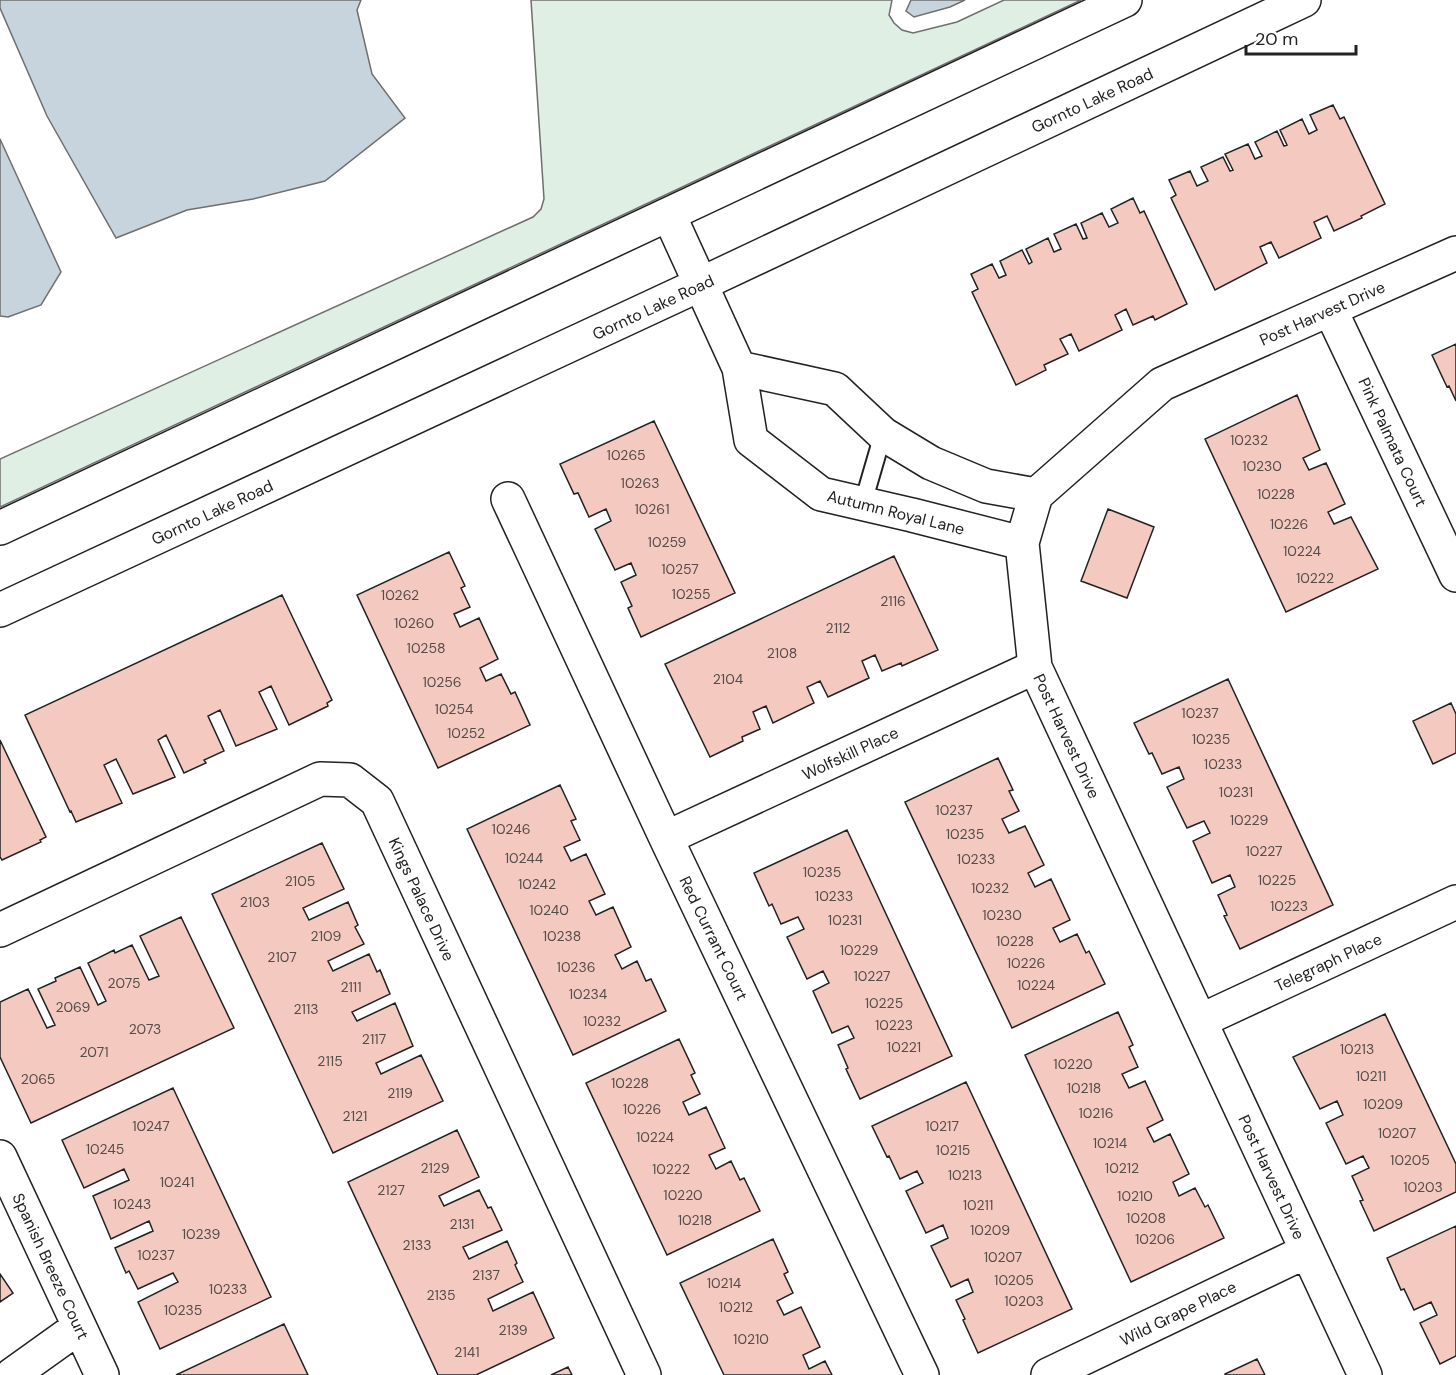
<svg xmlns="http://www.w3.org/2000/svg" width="1456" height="1375" viewBox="0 0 1456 1375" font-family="'DM Sans',sans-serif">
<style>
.green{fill:#e0efe3;stroke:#6f6f6f;stroke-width:1.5}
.water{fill:#c7d3dd;stroke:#6f6f6f;stroke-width:1.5}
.building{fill:#f3c9c0;stroke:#222;stroke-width:1.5}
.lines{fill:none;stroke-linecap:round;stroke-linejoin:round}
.lane-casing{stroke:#222;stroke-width:20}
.street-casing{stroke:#222;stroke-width:36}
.secondary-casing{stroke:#222;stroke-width:36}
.lane{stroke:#fff;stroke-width:16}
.street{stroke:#fff;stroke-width:33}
.secondary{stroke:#fff;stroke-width:33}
.labels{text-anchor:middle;stroke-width:4.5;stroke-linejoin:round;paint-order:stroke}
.number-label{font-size:14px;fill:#564c4a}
.street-label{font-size:16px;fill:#222;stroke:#fff}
</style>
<rect width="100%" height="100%" fill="#fff"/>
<!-- green -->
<path class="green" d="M531,0h361l-3,15 5,8 8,7 11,3 44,-11 47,-22h77l-1081,507v-48l533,-242 8,-8 3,-10z"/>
<!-- water -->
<path class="water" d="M0,0h361l-4,10 15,64 33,44 -80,63 -72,18 -66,11 -71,28 -69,-122 -47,-108z
M911,0h54l-15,7 -36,10 -8,-6z
M0,139l61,133 -20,33 -33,12 -8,-1z"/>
<!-- building -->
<path class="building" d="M1333,105l7,14 4,-2 41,87 -24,12 1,2 -28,13 -7,-15 -13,6 7,16 -42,20 -8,-16 -11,5 7,16 -52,27 -44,-92 5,-3 -7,-15 21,-9 7,15 11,-5 -7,-14 22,-10 7,14 3,-1 -8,-16 23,-10 7,15 7,-3 -7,-14 22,-11 7,15 3,-1 -7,-15 22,-11 7,15 8,-4 -7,-15z
M1133,198l7,15 4,-2 43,93 -32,16 -2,-4 -20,9 -7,-16 -11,6 7,15 -43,21 -8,-17 -11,5 8,15 -24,11 2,5 -30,15 -44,-93 6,-3 -7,-15 21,-10 7,14 7,-3 -6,-14 22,-11 7,14 3,-2 -6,-13 22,-11 6,14 7,-3 -7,-15 22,-10 7,15 4,-1 -6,-15 21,-10 7,14 9,-4 -7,-14z
M1456,344v57l-7,-15 -2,1 -15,-32z
M1297,395l23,55 -17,8 6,12 17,-7 19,41 -17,8 6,12 17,-7 27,52 -92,43 -81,-173z
M654,421l81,172 -94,44 -13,-29 4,-2 -11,-24 15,-7 -5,-12 -16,7 -20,-41 16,-8 -5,-12 -17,8 -11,-24 -4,1 -14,-30z
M1108,509l46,18 -27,71 -46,-17z
M449,552l16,34 -4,2 9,19 -16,7 6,13 19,-9 19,41 -18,9 6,13 15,-7 10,20 4,-2 15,33 -92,43 -81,-173z
M894,556l44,94 -36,16 -1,-3 -19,8 -7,-16 -13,6 7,17 -41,19 -8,-16 -13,6 7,16 -41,20 -7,-17 -13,6 7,17 -18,8 1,4 -33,16 -45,-93z
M282,595l50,105 -5,3 1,3 -39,19 -18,-39 -12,6 18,37 -41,17 -16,-36 -12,6 16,35 -20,9 2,3 -22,10 -18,-38 -8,5 17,37 -42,17 -17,-35 -12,6 18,38 -46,19 -5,-11 -1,1 -45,-97z
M1228,679l105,226 -93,44 -16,-33 3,-1 -9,-20 17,-8 -5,-12 -18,8 -19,-42 17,-8 -6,-12 -17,7 -20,-41 17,-8 -5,-12 -17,7 -10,-21 -3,1 -15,-31z
M1451,703l5,11v39l-23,11 -20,-43z
M0,740l46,97 -6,3 1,2 -39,18 -2,-3z
M998,758l15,32 -4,1 10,20 -17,8 7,14 16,-7 19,39 -16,8 7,14 16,-8 19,41 -17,8 7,14 17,-8 9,19 3,-2 16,33 -93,44 -107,-226z
M560,785l16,34 -5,2 9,19 -16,7 7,14 15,-7 19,40 -16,7 7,14 17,-8 18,40 -16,8 7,14 15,-8 9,20 5,-2 15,32 -93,44 -106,-226z
M847,830l105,226 -92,43 -14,-30 2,-1 -10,-23 16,-7 -6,-12 -16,7 -19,-42 16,-8 -6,-12 -16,8 -20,-42 17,-8 -6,-12 -17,7 -9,-20 -3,2 -15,-33z
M322,843l22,46 -41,19 6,12 39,-18 10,23 -3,2 9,17 -36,17 5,10 36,-17 8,18 3,-2 10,24 -38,18 5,9 38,-18 18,43 -37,17 5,11 40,-19 22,46 -110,52 -121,-259z
M181,917l53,111 -203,95 -31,-66v-55l28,-13 19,39 8,-3 -17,-36 18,-8 -1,-3 25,-11 18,38 8,-4 -18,-38 26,-13 1,3 17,-8 17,35 10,-4 -19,-40z
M1118,1012l15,33 -4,2 9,20 -16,7 7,14 16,-7 18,39 -16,8 7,14 16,-8 19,40 -16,8 6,14 16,-8 10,19 3,-2 16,33 -93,44 -106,-227z
M1385,1014l71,150v28l-82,39 -14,-30 3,-1 -11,-24 17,-8 -6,-12 -17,8 -20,-41 17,-8 -6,-14 -17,8 -27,-52z
M679,1039l16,34 -4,2 9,19 -17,8 6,13 17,-8 19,41 -16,7 7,14 15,-8 9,19 4,-2 16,33 -93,44 -81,-172z
M966,1082l106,227 -94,44 -15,-33 2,-1 -9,-19 17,-8 -5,-13 -17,8 -20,-41 17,-8 -5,-13 -17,8 -20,-42 17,-8 -6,-12 -17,8 -11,-23 -2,1 -15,-31z
M173,1088l98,209 -111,52 -22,-47 40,-20 -5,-9 -35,16 -9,-18 -3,2 -11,-25 38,-17 -4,-10 -38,18 -18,-43 36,-16 -5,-11 -40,19 -22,-48z
M457,1130l22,47 -40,19 5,10 35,-16 9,18 3,-1 11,23 -39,17 6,12 38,-18 10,22 -2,2 8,17 -35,17 5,12 40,-19 21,46 -78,37h-38l-90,-193z
M1456,1226v130l-16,8 -20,-41 17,-8 -6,-13 -17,8 -10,-21 -3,1 -14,-32z
M773,1239l15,33 -4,2 9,19 -16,8 7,14 17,-8 19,40 -17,8 6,14 16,-8 7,14h-108l-44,-92z
M0,1274l13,19 -13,9z
M284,1324l24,51h-132z
M1257,1359l8,16h-40v-1z
M568,1367l4,8h-21z"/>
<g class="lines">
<!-- lane casing -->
<g class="lane-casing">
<path id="lane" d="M863,503l20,-69"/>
</g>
<!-- street casing -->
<g class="street-casing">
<path id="street" d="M669,215l70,153 12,72 70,54 91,21 110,28
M1330,309l126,266
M739,368l96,21 48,45 48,29 55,23 50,9
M508,499l158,339 256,537
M666,838l369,-171
M0,930l320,-151 30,1 27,21 267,574
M1200,1021l256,-119
M0,1157l102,218
M12,1375l67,-48
M1048,1375l259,-124
M1365,1375l-330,-708 -13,-124 14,-48 126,-111 294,-131"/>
</g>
<!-- secondary casing -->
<g class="secondary-casing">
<path id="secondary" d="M0,528l1125,-528
M0,610l701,-326 603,-284"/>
</g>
<!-- lane -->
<use href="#lane" class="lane"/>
<!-- street -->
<use href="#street" class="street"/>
<!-- secondary -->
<use href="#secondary" class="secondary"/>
</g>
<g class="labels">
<!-- number labels -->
<g class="number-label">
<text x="1249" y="445">10232</text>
<text x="626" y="460">10265</text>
<text x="1262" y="471">10230</text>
<text x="640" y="488">10263</text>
<text x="1276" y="499">10228</text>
<text x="652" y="514">10261</text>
<text x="1289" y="529">10226</text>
<text x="667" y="547">10259</text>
<text x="1302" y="556">10224</text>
<text x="680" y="574">10257</text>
<text x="1315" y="583">10222</text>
<text x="691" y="599">10255</text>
<text x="400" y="600">10262</text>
<text x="893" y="606">2116</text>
<text x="414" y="628">10260</text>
<text x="838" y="633">2112</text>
<text x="426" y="653">10258</text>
<text x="782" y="658">2108</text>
<text x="728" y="684">2104</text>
<text x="442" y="687">10256</text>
<text x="454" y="714">10254</text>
<text x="1200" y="718">10237</text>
<text x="466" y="738">10252</text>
<text x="1211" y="744">10235</text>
<text x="1223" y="769">10233</text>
<text x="1236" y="797">10231</text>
<text x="954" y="815">10237</text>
<text x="1249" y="825">10229</text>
<text x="511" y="834">10246</text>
<text x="965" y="839">10235</text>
<text x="1264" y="856">10227</text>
<text x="524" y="863">10244</text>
<text x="976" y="864">10233</text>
<text x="822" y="877">10235</text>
<text x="1277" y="885">10225</text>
<text x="300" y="886">2105</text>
<text x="537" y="889">10242</text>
<text x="990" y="893">10232</text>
<text x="834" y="901">10233</text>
<text x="255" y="907">2103</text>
<text x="1289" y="911">10223</text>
<text x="549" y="915">10240</text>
<text x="1002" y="920">10230</text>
<text x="845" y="925">10231</text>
<text x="326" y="941">2109</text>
<text x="562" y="941">10238</text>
<text x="1015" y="946">10228</text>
<text x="859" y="955">10229</text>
<text x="282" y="962">2107</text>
<text x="1026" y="968">10226</text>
<text x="576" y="972">10236</text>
<text x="872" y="981">10227</text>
<text x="124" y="988">2075</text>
<text x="1036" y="990">10224</text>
<text x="351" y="992">2111</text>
<text x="588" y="999">10234</text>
<text x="884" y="1008">10225</text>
<text x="73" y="1012">2069</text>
<text x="306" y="1014">2113</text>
<text x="602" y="1026">10232</text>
<text x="894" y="1030">10223</text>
<text x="145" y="1034">2073</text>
<text x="374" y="1044">2117</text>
<text x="904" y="1052">10221</text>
<text x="1357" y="1054">10213</text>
<text x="94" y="1057">2071</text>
<text x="330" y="1066">2115</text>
<text x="1073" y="1069">10220</text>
<text x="1371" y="1081">10211</text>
<text x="38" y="1084">2065</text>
<text x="630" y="1088">10228</text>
<text x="1084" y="1093">10218</text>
<text x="400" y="1098">2119</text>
<text x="1383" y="1109">10209</text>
<text x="642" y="1114">10226</text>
<text x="1096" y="1118">10216</text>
<text x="355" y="1121">2121</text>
<text x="151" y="1131">10247</text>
<text x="942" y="1131">10217</text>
<text x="1397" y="1138">10207</text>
<text x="655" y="1142">10224</text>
<text x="1110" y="1148">10214</text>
<text x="105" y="1154">10245</text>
<text x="953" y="1155">10215</text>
<text x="1410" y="1165">10205</text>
<text x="435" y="1173">2129</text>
<text x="1122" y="1173">10212</text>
<text x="671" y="1174">10222</text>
<text x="965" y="1180">10213</text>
<text x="177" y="1187">10241</text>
<text x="1423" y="1192">10203</text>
<text x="391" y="1195">2127</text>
<text x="683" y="1200">10220</text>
<text x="1135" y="1201">10210</text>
<text x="132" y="1209">10243</text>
<text x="978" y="1210">10211</text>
<text x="1146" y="1223">10208</text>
<text x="695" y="1225">10218</text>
<text x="462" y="1229">2131</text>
<text x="990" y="1235">10209</text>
<text x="201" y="1239">10239</text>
<text x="1155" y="1244">10206</text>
<text x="417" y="1250">2133</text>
<text x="156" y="1260">10237</text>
<text x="1003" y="1262">10207</text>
<text x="486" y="1280">2137</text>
<text x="1014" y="1285">10205</text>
<text x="724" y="1288">10214</text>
<text x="228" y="1294">10233</text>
<text x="441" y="1300">2135</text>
<text x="1024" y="1306">10203</text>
<text x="736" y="1312">10212</text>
<text x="183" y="1315">10235</text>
<text x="513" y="1335">2139</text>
<text x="751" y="1344">10210</text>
<text x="467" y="1357">2141</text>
</g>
<!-- street labels -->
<g class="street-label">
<text transform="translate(1092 100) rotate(-25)" y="6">Gornto Lake Road</text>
<text transform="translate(653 307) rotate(-25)" y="6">Gornto Lake Road</text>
<text transform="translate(1322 313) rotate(-24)" y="6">Post Harvest Drive</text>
<text transform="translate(1393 442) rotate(65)" y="6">Pink Palmata Court</text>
<text transform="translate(212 512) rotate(-25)" y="6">Gornto Lake Road</text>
<text transform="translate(896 512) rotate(14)" y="6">Autumn Royal Lane</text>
<text transform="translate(1067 736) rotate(65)" y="6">Post Harvest Drive</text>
<text transform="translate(850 753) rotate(-25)" y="6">Wolfskill Place</text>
<text transform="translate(422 899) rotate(65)" y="6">Kings Palace Drive</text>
<text transform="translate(714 938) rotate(64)" y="6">Red Currant Court</text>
<text transform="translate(1328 962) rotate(-25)" y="6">Telegraph Place</text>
<text transform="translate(1272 1177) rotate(65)" y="6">Post Harvest Drive</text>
<text transform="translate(51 1266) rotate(65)" y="6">Spanish Breeze Court</text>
<text transform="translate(1178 1313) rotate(-26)" y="6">Wild Grape Place</text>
</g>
</g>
<!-- scale -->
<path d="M1246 45v9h110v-9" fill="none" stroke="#222222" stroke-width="3"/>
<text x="1255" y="45" font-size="18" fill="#222222" stroke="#ffffff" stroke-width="4.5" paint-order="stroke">20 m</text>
</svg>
